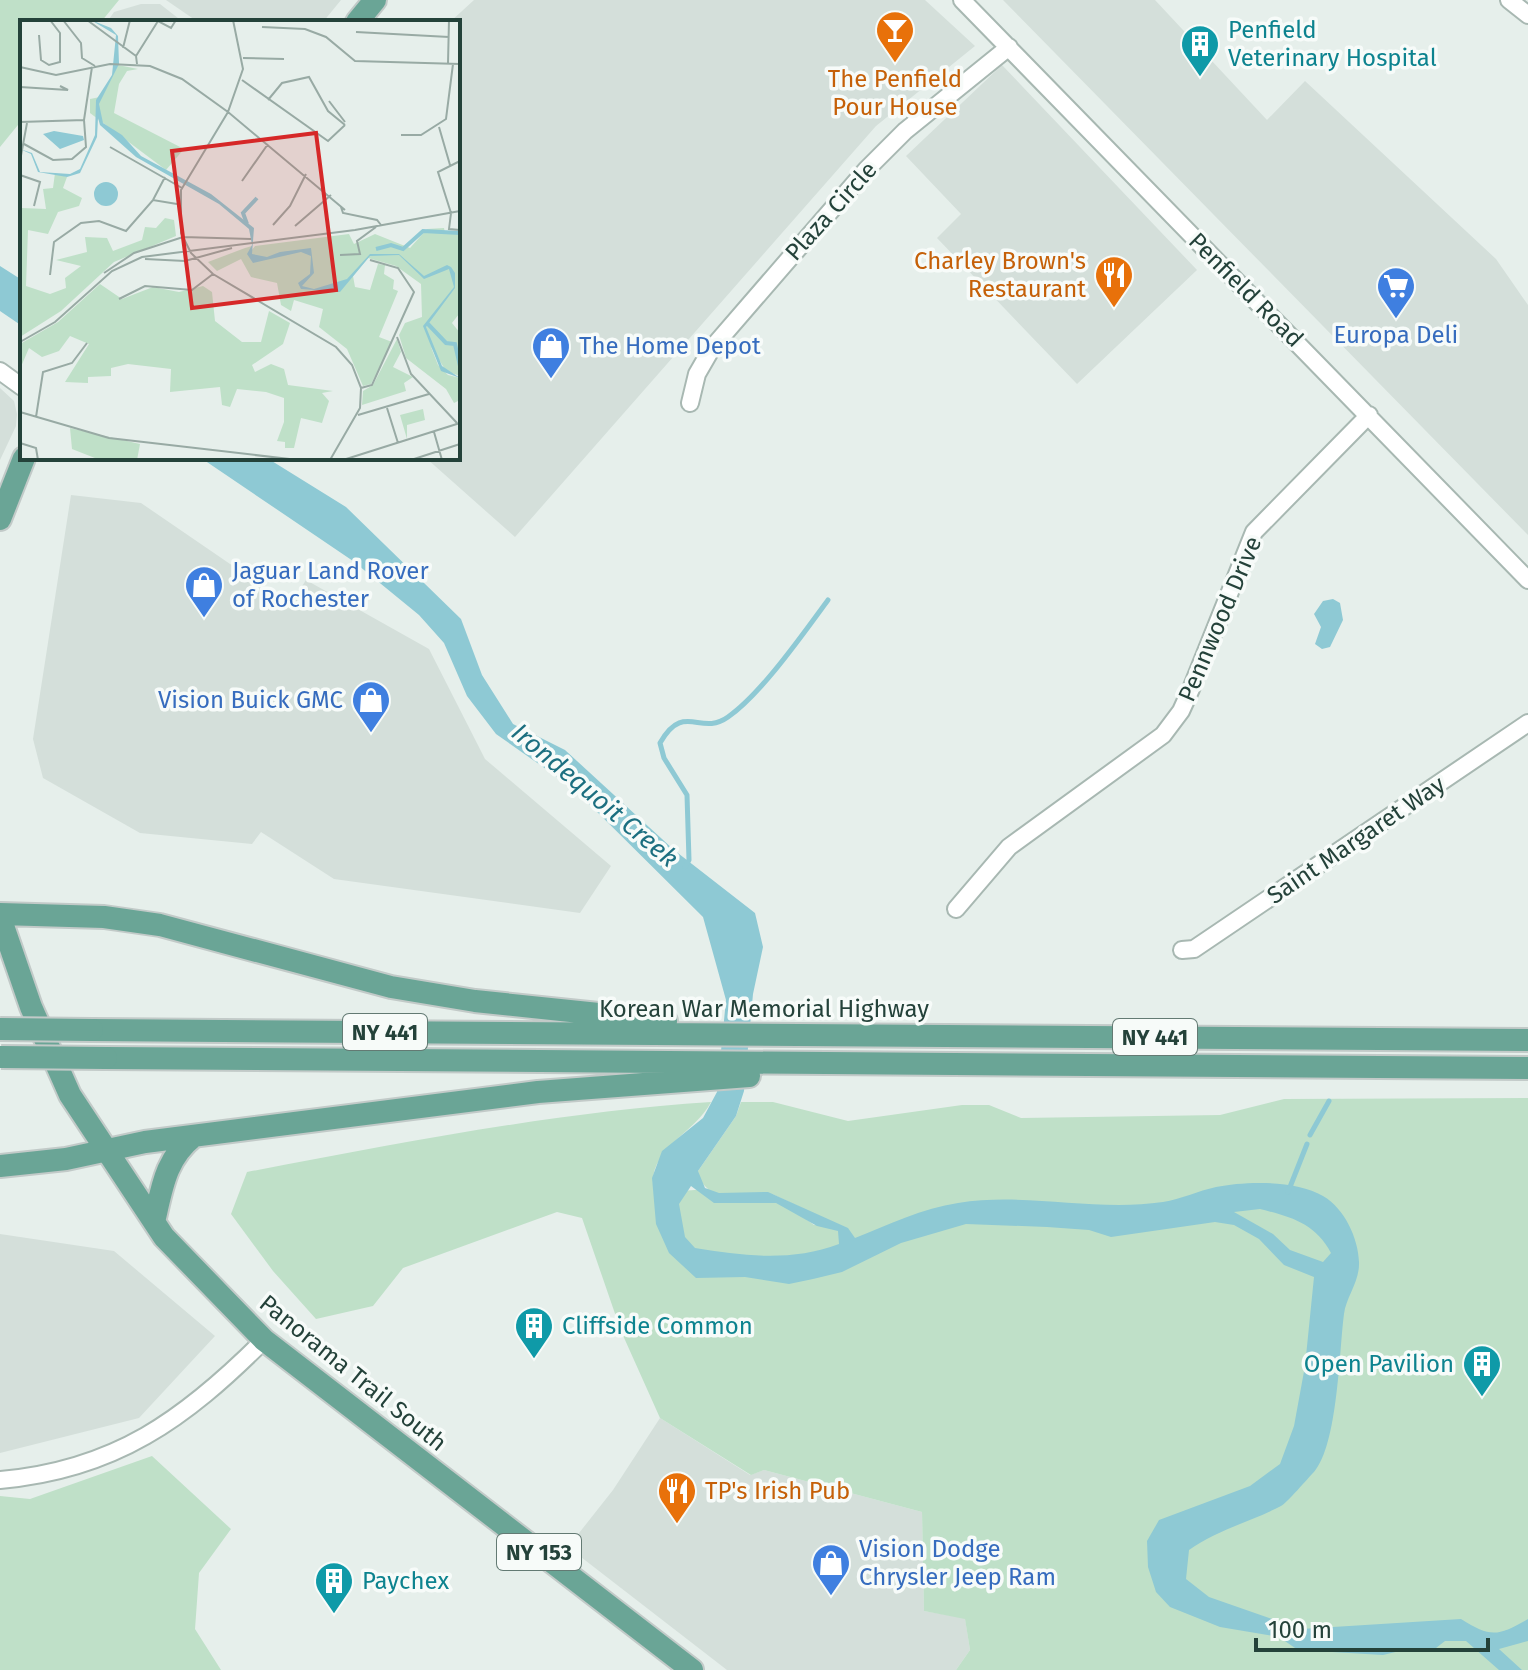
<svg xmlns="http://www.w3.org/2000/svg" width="1528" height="1670" viewBox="0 0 1528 1670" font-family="'Fira Sans',sans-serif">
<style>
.built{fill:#d4dfda}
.green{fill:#bfe0c8;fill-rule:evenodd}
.water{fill:#8ec9d4;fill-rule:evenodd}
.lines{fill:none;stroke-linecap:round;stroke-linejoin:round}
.stream{stroke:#8ec9d4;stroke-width:5}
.minor-casing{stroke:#a8b8b2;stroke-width:20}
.major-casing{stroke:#c2cac8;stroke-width:26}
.minor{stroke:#fff;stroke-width:16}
.major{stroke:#6aa596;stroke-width:22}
.major-bridge-casing{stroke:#c2cac8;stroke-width:26;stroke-linecap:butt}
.major-bridge{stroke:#6aa596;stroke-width:22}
.labels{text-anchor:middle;stroke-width:7;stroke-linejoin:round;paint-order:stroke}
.shield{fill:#f7fbf9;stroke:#637a73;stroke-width:2}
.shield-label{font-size:22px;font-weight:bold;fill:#24423a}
.culture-label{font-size:24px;fill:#0d838f;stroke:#f7fbf9;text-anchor:start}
.food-label{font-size:24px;fill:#c56008;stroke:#f7fbf9}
.street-label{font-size:24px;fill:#24423a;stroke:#f7fbf9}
.shop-label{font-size:24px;fill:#366cbe;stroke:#f7fbf9;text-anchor:start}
.water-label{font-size:26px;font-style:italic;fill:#1c6f80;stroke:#f7fbf9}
.inset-river{fill:none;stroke:#8ec9d4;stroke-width:4}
.inset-road{fill:none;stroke:#98aaa4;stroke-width:2}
.view{fill:#d62828;fill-opacity:0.15;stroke:#d62828;stroke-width:4}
.inset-edge{fill:none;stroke:#24423a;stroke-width:4}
</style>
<rect width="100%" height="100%" fill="#e6efeb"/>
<!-- built -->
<path class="built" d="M166,0h175l-18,22h-125z
M474,0h451l50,46 -99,80 -361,411 -89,-79h32v-436h-8z
M1003,0h152l112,120 38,-39 191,178 32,46v230z
M141,4h19l23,18h-76l7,-10z
M1002,65l195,205 -120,114 -140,-146 24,-24 -55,-58z
M0,388l14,13 3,13 -1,12 -16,34z
M71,495l70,8 149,102 16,-25 123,69 56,110 126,107 -31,47 -246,-34 -73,-47 -9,12 -112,-11 -97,-55 -10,-39z
M0,1234l114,17 101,85 -76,82 -139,35z
M660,1418l90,57 14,-5 158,42 2,99 41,7 5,32 -14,20h-229l-159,-123 45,-57z"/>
<!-- green -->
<path class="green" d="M0,0h119l-18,22h-79v98l-22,27z
M1528,1098v572h-572l14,-20 -5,-31 -41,-8 -2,-99 -158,-42 -13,5 -91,-57 -39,-87 -39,-113 -25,-6 -154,56 -30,38 -57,13 -43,-48 -42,-57 16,-42c154,-29 308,-60 464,-70 -18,34 -66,47 -57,91l54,-4 -9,-9 -1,-9 38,-55 5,-14h32l75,19 114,-16h27l32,13 199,-3 64,-16zM772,1194l64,30 -22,1z
M152,1456l79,73 -32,44 -4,56 26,41h-221v-174l30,3z"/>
<!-- water -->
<path class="water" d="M0,266l22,14v46l-22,-15z
M201,458h66l79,49 115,112 21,56 31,49 52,26 109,100 81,63 8,34 -10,47 -9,97 -8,25 -38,55 7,17 14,5 49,-1 80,36 7,10c33,-13 68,-30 103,-35 68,-11 136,9 205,-1 18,-3 35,-11 53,-15 30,-6 80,-7 107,9 22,13 35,42 36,66 1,19 -13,35 -15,52 -5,38 -6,130 -30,158 -6,6 -27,31 -33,34 -31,16 -64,24 -92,44l-3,29 23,18 92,32 160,-10c30,19 37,17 67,0v22l-29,8 23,21h-23l-33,-29h-21l-9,7 -28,1 -25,6 -85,-5 -19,-13 -59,-10 -50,-20 -14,-15 -8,-25 -1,-26 12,-21 91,-34 30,-22 14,-38 11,-60 9,-89 -30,-12 -25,-26 -25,-14 -19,-3 -104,15 -22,-7 -42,-3 -81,-3 -65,19 -59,29 -29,7 -24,5 -44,-7 -49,1 -27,-25 -13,-29 -4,-46 10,-27 41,-33 14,-26 9,-92 -23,-83 -130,-129 -77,-54 -29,-38 -23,-53 -25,-28 -66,-54zM691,1186l23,17h62l41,23 21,5 1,13c-48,18 -95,12 -144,4l-10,-11 -6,-33zM1260,1209c31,8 55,14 71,44l-8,9 -33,-12 -17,-16 -39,-22z
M1333,599l7,4 3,17 -13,27 -8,2 -7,-5 6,-17 -7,-13 9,-13z"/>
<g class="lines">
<!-- stream -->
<path class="stream" d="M685,867l4,-7 -2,-65 -23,-37 -4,-15c24,-42 40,-6 68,-26 33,-23 75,-83 100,-117
M1310,1135l19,-34
M1288,1192l19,-48"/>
<!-- minor casing -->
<g class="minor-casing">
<path id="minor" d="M962,0l566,580
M1509,0l19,15
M0,371l22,16
M690,403l7,-29 15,-26 154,-178 39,-39 104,-84
M956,909l53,-62 154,-112 18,-24 10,-22 63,-157 115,-117
M1182,950l12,-1 334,-226
M0,1480c115,-10 185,-61 264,-140"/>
</g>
<!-- major casing -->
<g class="major-casing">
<path id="major" d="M357,22l18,-22
M0,519l24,-61
M0,914l104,3 56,8 231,62 84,14 191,20
M0,917l31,90 39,88 94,142 100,103 428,330
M92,1030l1436,10
M106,1058l1422,10
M0,1166l66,-7 79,-17 393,-50 211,-16
M154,1222c8,-34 11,-63 40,-86"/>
</g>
<!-- minor -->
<use href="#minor" class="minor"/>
<!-- major -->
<use href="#major" class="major"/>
<!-- major-bridge casing -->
<g class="major-bridge-casing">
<path id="major-bridge" d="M0,1029l92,1
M1,1057l105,1"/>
</g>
<!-- major-bridge -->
<use href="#major-bridge" class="major-bridge"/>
</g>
<!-- icons -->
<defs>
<g id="bar-pin" transform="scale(2)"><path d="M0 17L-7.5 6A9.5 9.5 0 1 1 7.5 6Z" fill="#e8710a" stroke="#f7fbf9"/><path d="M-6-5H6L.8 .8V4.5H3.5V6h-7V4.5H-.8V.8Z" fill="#fff"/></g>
<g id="building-pin" transform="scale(2)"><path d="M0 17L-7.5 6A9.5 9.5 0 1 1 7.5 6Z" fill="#0f9aa8" stroke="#f7fbf9"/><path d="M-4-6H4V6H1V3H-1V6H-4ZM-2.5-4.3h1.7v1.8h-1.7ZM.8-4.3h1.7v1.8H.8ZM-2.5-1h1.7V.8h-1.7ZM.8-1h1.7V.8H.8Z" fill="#fff"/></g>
<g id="restaurant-pin" transform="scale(2)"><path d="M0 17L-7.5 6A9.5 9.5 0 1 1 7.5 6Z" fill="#e8710a" stroke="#f7fbf9"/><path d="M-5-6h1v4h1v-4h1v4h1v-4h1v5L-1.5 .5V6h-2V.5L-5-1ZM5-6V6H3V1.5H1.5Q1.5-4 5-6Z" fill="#fff"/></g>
<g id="supermarket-pin" transform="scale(2)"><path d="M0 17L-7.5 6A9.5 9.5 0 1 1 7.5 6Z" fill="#3f7fe0" stroke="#f7fbf9"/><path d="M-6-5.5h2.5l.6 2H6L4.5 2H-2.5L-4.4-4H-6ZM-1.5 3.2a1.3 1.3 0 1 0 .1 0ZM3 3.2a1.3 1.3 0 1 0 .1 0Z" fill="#fff"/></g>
<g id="shop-pin" transform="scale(2)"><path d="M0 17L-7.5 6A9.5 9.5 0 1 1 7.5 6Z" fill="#3f7fe0" stroke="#f7fbf9"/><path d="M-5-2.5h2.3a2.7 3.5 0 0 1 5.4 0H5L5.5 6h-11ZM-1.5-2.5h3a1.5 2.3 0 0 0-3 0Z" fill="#fff"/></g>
</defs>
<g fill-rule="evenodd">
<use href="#bar-pin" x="895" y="30"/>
<use href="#building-pin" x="1200" y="44"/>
<use href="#restaurant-pin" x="1114" y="275"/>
<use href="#supermarket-pin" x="1396" y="286"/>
<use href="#shop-pin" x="551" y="346"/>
<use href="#shop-pin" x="204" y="585"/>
<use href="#shop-pin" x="371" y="700"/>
<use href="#building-pin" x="534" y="1326"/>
<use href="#building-pin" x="1482" y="1364"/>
<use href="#restaurant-pin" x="677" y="1491"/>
<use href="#shop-pin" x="831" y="1563"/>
<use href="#building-pin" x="334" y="1581"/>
</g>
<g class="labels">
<!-- shield labels -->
<g class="shield">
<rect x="343" y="1014" width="84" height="36" rx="6"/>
<rect x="1113" y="1019" width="84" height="36" rx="6"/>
<rect x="497" y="1534" width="84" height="36" rx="6"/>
</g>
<g class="shield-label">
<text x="385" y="1040">NY 441</text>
<text x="1155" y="1045">NY 441</text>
<text x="539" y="1560">NY 153</text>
</g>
<!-- culture labels -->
<g class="culture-label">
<text x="1228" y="38">Penfield<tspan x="1228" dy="28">Veterinary Hospital</tspan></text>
<text x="562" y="1334">Cliffside Common</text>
<text x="1454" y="1372" text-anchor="end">Open Pavilion</text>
<text x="362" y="1589">Paychex</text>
</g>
<!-- food labels -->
<g class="food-label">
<text x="895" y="87">The Penfield<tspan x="895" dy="28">Pour House</tspan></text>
<text x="1086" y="269" text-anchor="end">Charley Brown's<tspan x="1086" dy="28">Restaurant</tspan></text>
<text x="705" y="1499" text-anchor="start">TP's Irish Pub</text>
</g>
<!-- street labels -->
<g class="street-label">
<text transform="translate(831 211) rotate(-48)" y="8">Plaza Circle</text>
<text transform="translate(1246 290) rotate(45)" y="8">Penfield Road</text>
<text transform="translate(1220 619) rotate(-67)" y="8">Pennwood Drive</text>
<text transform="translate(1356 840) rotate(-34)" y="8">Saint Margaret Way</text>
<text x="764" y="1017">Korean War Memorial Highway</text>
<text transform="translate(353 1373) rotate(39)" y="8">Panorama Trail South</text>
</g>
<!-- shop labels -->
<g class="shop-label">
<text x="1396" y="343" text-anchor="middle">Europa Deli</text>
<text x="579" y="354">The Home Depot</text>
<text x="232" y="579">Jaguar Land Rover<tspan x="232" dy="28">of Rochester</tspan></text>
<text x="343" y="708" text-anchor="end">Vision Buick GMC</text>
<text x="859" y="1557">Vision Dodge<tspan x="859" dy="28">Chrysler Jeep Ram</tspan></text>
</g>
<!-- water labels -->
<g class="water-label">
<text transform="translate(595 795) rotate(40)" y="9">Irondequoit Creek</text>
</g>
</g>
<!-- overview -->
<g transform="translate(20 20)">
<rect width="440" height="440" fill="#e6efeb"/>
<path d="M98,45l20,4 -11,2 -8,13 -5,29 70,36 -18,21 -76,-57v-14l10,-2zM35,153l12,4 -4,11 19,10 -3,8 -21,6 -10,22 -20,-4 -2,56 24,8 16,-6 -1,-10 16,-12 -25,-6 31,-8 -2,-15 22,1 6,13 29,-11 3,-13 11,1 9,-10 9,2 2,16 -62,26 -53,49 -41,26 2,-129 24,1 -3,-20 10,-1zM424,208l1,5h15l-1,81 -7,9 8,10v43l-14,-5 -15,-24 7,18 10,10 12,3v22l-6,3 -8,-14 -40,-31 -7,-23 6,-12 17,-6 -1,-33 -25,-18 -28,-8 -15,18 2,11 15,3 8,-26 7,1 -1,9 10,6 -1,9 5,2 -19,46 13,5 -21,42 -8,2 -16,-37 -28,-22 4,-18 -29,-9 -3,11 -10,-6 -4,-22 -26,-6 -10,-18 -24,12 -9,-9 37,-14 7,-2 -4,9 7,-9 94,-12 5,10 21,-10 35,14 17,-19zM80,264l22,15 31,-12 26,5 24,-6 9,6 3,29 27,21h19l8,-31 21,12 -7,21 -31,21 3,7 16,-8 13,5 4,16 45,6 -11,2 7,8 -7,22 -21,-5 -7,30h-9v-6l-8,-1 7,-19v-24l-18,-6 -29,-3 -7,18 -8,-2 -2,-18 -50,5 1,-23 -43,-5 -17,4v8l-23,1v6l-23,-1 24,-38 -19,-8 -11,15 -17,6 -13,-9 -9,21v-25l38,-22zM377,319l4,13 -8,15 20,10 -9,6 2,8 -44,14 1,-14 10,-6zM403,389l2,11 -18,5v14l-7,-24zM50,408l70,16 -3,16h-37l-28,-11z" fill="#bfe0c8"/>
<path d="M71,0l20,8 7,8 1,28 -20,40 4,19 19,12 19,21 70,38 43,34 -2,26 15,3 13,-5 31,-4 3,25 -12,13 12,3 33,-10 23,-25h29l25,22 23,-11 4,2 4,6v15l-29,39 16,39 18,12 -19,-7 -18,-45 31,-39 -5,-18 -25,10 -25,-24 -29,1 -30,36 -39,-3 -3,-6 12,-9 1,-18 -10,-4 -48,11 -6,-9 5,-9 -3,-16 -30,-25 -83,-47 -36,-32 -2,-7 -1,19 -17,36 -13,4 -29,-5 -7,-18 -11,-5 12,4 8,19 30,2 10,-5 15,-34 1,-35 16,-25 4,-40zM34,111l29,5 1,4 -24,9 -17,-15zM74 174a12 12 0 1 1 24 0a12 12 0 1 1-24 0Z" fill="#8ec9d4"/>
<path class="inset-river" d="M227,204l-4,-11 14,-15M356,229l15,-4 12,4 20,-18 37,2M407,303l19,20 9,1 5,22"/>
<path class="inset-road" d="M43,0l18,23 1,15 13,8M67,0l49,36 1,8M213,0l10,49 -15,43 117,98M242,7l43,2 21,8 29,24 105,3M336,12l93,5M19,15l2,25 8,5 11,-3v-29l-10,-13M103,28l7,-28M116,36l22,-35 13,7 5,-8M223,38l41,1M428,43l1,-43M0,47l36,8 54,-11 40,2 32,13 46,33 -47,78v43l10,20 22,21 123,73 16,18 9,23 -1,20 -30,52M222,60l86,61 17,-16M0,67l48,3 -8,-4M248,80l14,-17 27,-6 19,34 17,14M309,81l16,21M0,102l64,-2 8,-53M419,107l11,38M381,115h20l25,-16 7,-55M4,124l29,16 19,-1 14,-12 -2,-27M90,127l72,41M0,141l7,-38M440,141l-22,11 13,41 -2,16 11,1M0,155l20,7 -6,24M222,161l26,-37M133,180l12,-23M321,187l2,6 34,7 4,5M253,205l17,-19 16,-32M275,206l36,-31M320,235l20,-1 -3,-13 19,-14M125,239l40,2 47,-13M84,253l30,-20 49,-16 68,2M30,255l4,-33 27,-19 18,-2 27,10 27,-31 24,4M99,279l26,-13 47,4 21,-16M377,317l14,37 46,49M0,322l35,-20 57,-51 30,-14 213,-27 105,-19M341,368l11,-3 42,-93 -16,-24 -28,-8M367,388l11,35M0,392l89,26 189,22M338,395l71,-21M16,397l7,-45 29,-9 15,-20M414,412l8,28M0,423l16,5 2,12M323,440l117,-37M391,440l49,-16"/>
<path class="view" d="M296,113l20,157 -144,18 -20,-157z"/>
<rect width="440" height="440" class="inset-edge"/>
</g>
<!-- scale -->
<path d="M1256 1638v12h232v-12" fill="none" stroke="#24423a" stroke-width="4"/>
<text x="1268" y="1638" font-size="24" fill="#24423a" stroke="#f7fbf9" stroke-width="6" paint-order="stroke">100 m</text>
</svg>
